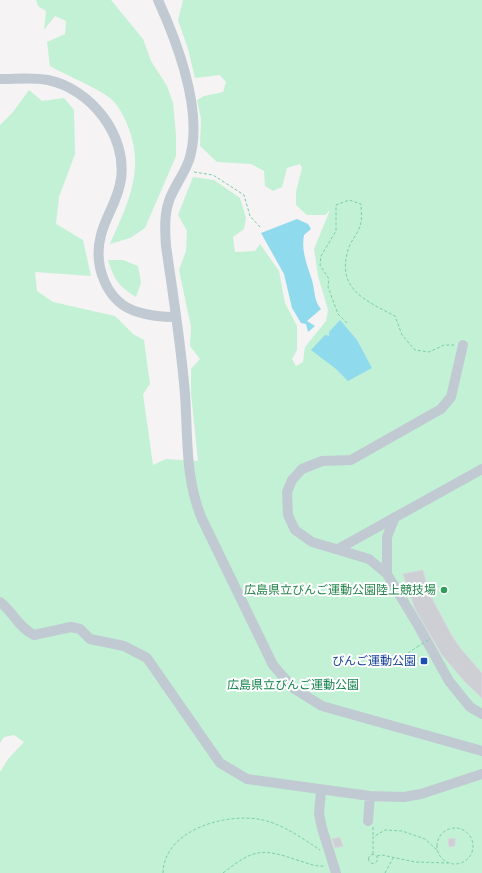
<svg xmlns="http://www.w3.org/2000/svg" width="482" height="873" viewBox="0 0 482 873" font-family="'Sofia Sans Condensed','Noto Sans JP',sans-serif">
<style>
.green{fill:#c3f1d5}
.water{fill:#90daee}
.building{fill:#cdcfd5;stroke:#d7d9de}
.lines{fill:none;stroke-linecap:round;stroke-linejoin:round}
.path{stroke:#7ad0a6;stroke-width:1;stroke-dasharray:3 2;stroke-linecap:butt}
.minor{stroke:#c1cad2;stroke-width:10}
.path-bridge{stroke:#7ad0a6;stroke-width:1;stroke-dasharray:3 2;stroke-linecap:butt}
.leisure-dot{fill:#2e9e5b;stroke:#fff;stroke-width:1.5}
.transit-dot{fill:#1a4fb4;stroke:#fff;stroke-width:1.5}
.labels{text-anchor:middle;stroke-width:4;stroke-linejoin:round;paint-order:stroke}
.leisure-label{font-size:12px;fill:#27864d;stroke:#fff;text-anchor:end}
.transit-label{font-size:12px;fill:#164399;stroke:#fff;text-anchor:end}
.park-label{font-size:12px;fill:#17864f;stroke:#fff}
</style>
<rect width="100%" height="100%" fill="#f5f3f3"/>
<!-- green -->
<path class="green" d="M36,0h75l32,39 8,22 16,25 6,17 3,32v21l-31,72 -15,10 -20,6c18,-41 36,-75 17,-120 -4,-10 -9,-19 -17,-26 -18,-13 -41,-21 -60,-32l-3,-24 18,-8 1,-13 -11,-5 -11,14 2,-19 -8,-5z
M183,0h299v873h-482v-101l8,-13 16,-17 -10,-7 -10,2 -4,6v-138l34,26 -34,-33v-473l13,-13 16,-22 13,11 22,-3 10,12 1,44 -16,43 -3,27 27,16 8,36 -56,-4 2,19 16,11 62,14 18,18 11,6 6,44 -7,10 10,71 13,-6 32,2 -7,-68v-24l9,-10 -10,-13 1,-19 -12,-57 7,-19 1,-20 -9,-16 15,-38 21,3 26,18 6,20 -2,11 -11,8 2,15 20,-1 5,-7 19,27 6,32 12,23v24l-5,9 4,7 7,-4 2,-15 21,-26 2,-11 -10,-34 -4,-27 16,-39 -5,5h-18l-11,-10v-13l6,-24 -2,-4 -13,4 -5,19 -9,4 -8,-5 -1,-15 -13,-7 -34,-2 -17,-16 1,-27 -4,-19 7,-4 19,-4 3,-10 -6,-7 -25,3 -7,-29 -10,-29z
M108,260h15l15,6 3,17 -5,14c-18,-11 -22,-18 -28,-37z"/>
<!-- water -->
<path class="water" d="M297,219l11,5 3,5 -7,6c-3,16 3,30 8,45 3,11 2,21 9,29l-14,12 8,5 -7,6 -2,-8 -5,-1 -9,-15 -8,-34 -23,-41z
M340,320l17,20 15,28 -24,13 -12,-12 -25,-19 14,-15 4,1v-4z"/>
<!-- building -->
<path class="building" d="M423,570l6,23 23,43 9,13 21,24v25l-16,-15 -24,-28 -27,-46 -12,-35z
M340,837l3,9 -8,2 -3,-9z
M455,838v8l-6,1 -1,-8z"/>
<g class="lines">
<!-- path -->
<path class="path" d="M194,172l19,3 31,20 6,21 10,11
M347,323l-9,-9 -10,-27 1,-8 -9,-14 1,-9 15,-25v-26l13,-5 12,4c0,6 1,13 0,18 -1,9 -9,17 -12,25 -14,41 15,53 46,69l7,19 13,15 14,2 15,-7h10
M408,653l9,-6
M373,827v9
M437 846a18 18 0 1 1 36 0a18 18 0 1 1-36 0Z
M373,854v-17l12,-7 17,1 23,8 12,11
M368.5 859a4.5 4.5 0 1 1 9 0a4.5 4.5 0 1 1-9 0Z
M377,856l5,-1 33,7 33,1
M163,873c1,-44 65,-61 100,-53 21,5 39,18 57,30
M223,873c32,-25 39,-25 77,-12 7,2 16,6 24,5
M385,873l8,-15"/>
<!-- minor -->
<path class="minor" d="M158,0c19,42 45,110 32,157 -4,15 -16,29 -21,44 -5,14 -4,30 -3,45 7,49 15,98 19,148 3,43 0,85 17,125l71,146 20,23 29,18 160,45
M0,79c16,0 33,-2 48,1 43,9 79,55 73,99 -3,22 -15,36 -20,56 -8,30 5,68 37,77 12,4 25,5 38,5
M463,345l-12,52 -10,12 -90,51 -29,1 -20,8 -10,11 -5,12 1,23 7,15 17,12 57,17 18,15 32,53 30,54 21,26 12,7
M338,549l144,-80
M387,574v-37l8,-20
M0,602c13,10 19,26 34,33l37,-8 9,2 10,10 34,7 23,12 73,105 27,16 123,17 34,1 17,-3 61,-20
M321,790l-2,24 3,14 14,45
M368,821l2,-25"/>
<!-- path-bridge -->
<path class="path-bridge" d="M417,647l13,-8"/>
</g>
<!-- markers -->
<circle class="leisure-dot" cx="444" cy="590" r="4"/>
<rect class="transit-dot" x="420" y="657" width="8" height="8" rx="2"/>
<g class="labels">
<!-- leisure labels -->
<g class="leisure-label">
<text x="436" y="594">広島県立びんご運動公園陸上競技場</text>
</g>
<!-- transit labels -->
<g class="transit-label">
<text x="416" y="665">びんご運動公園</text>
</g>
<!-- park labels -->
<g class="park-label">
<text x="293" y="689">広島県立びんご運動公園</text>
</g>
</g>
</svg>
